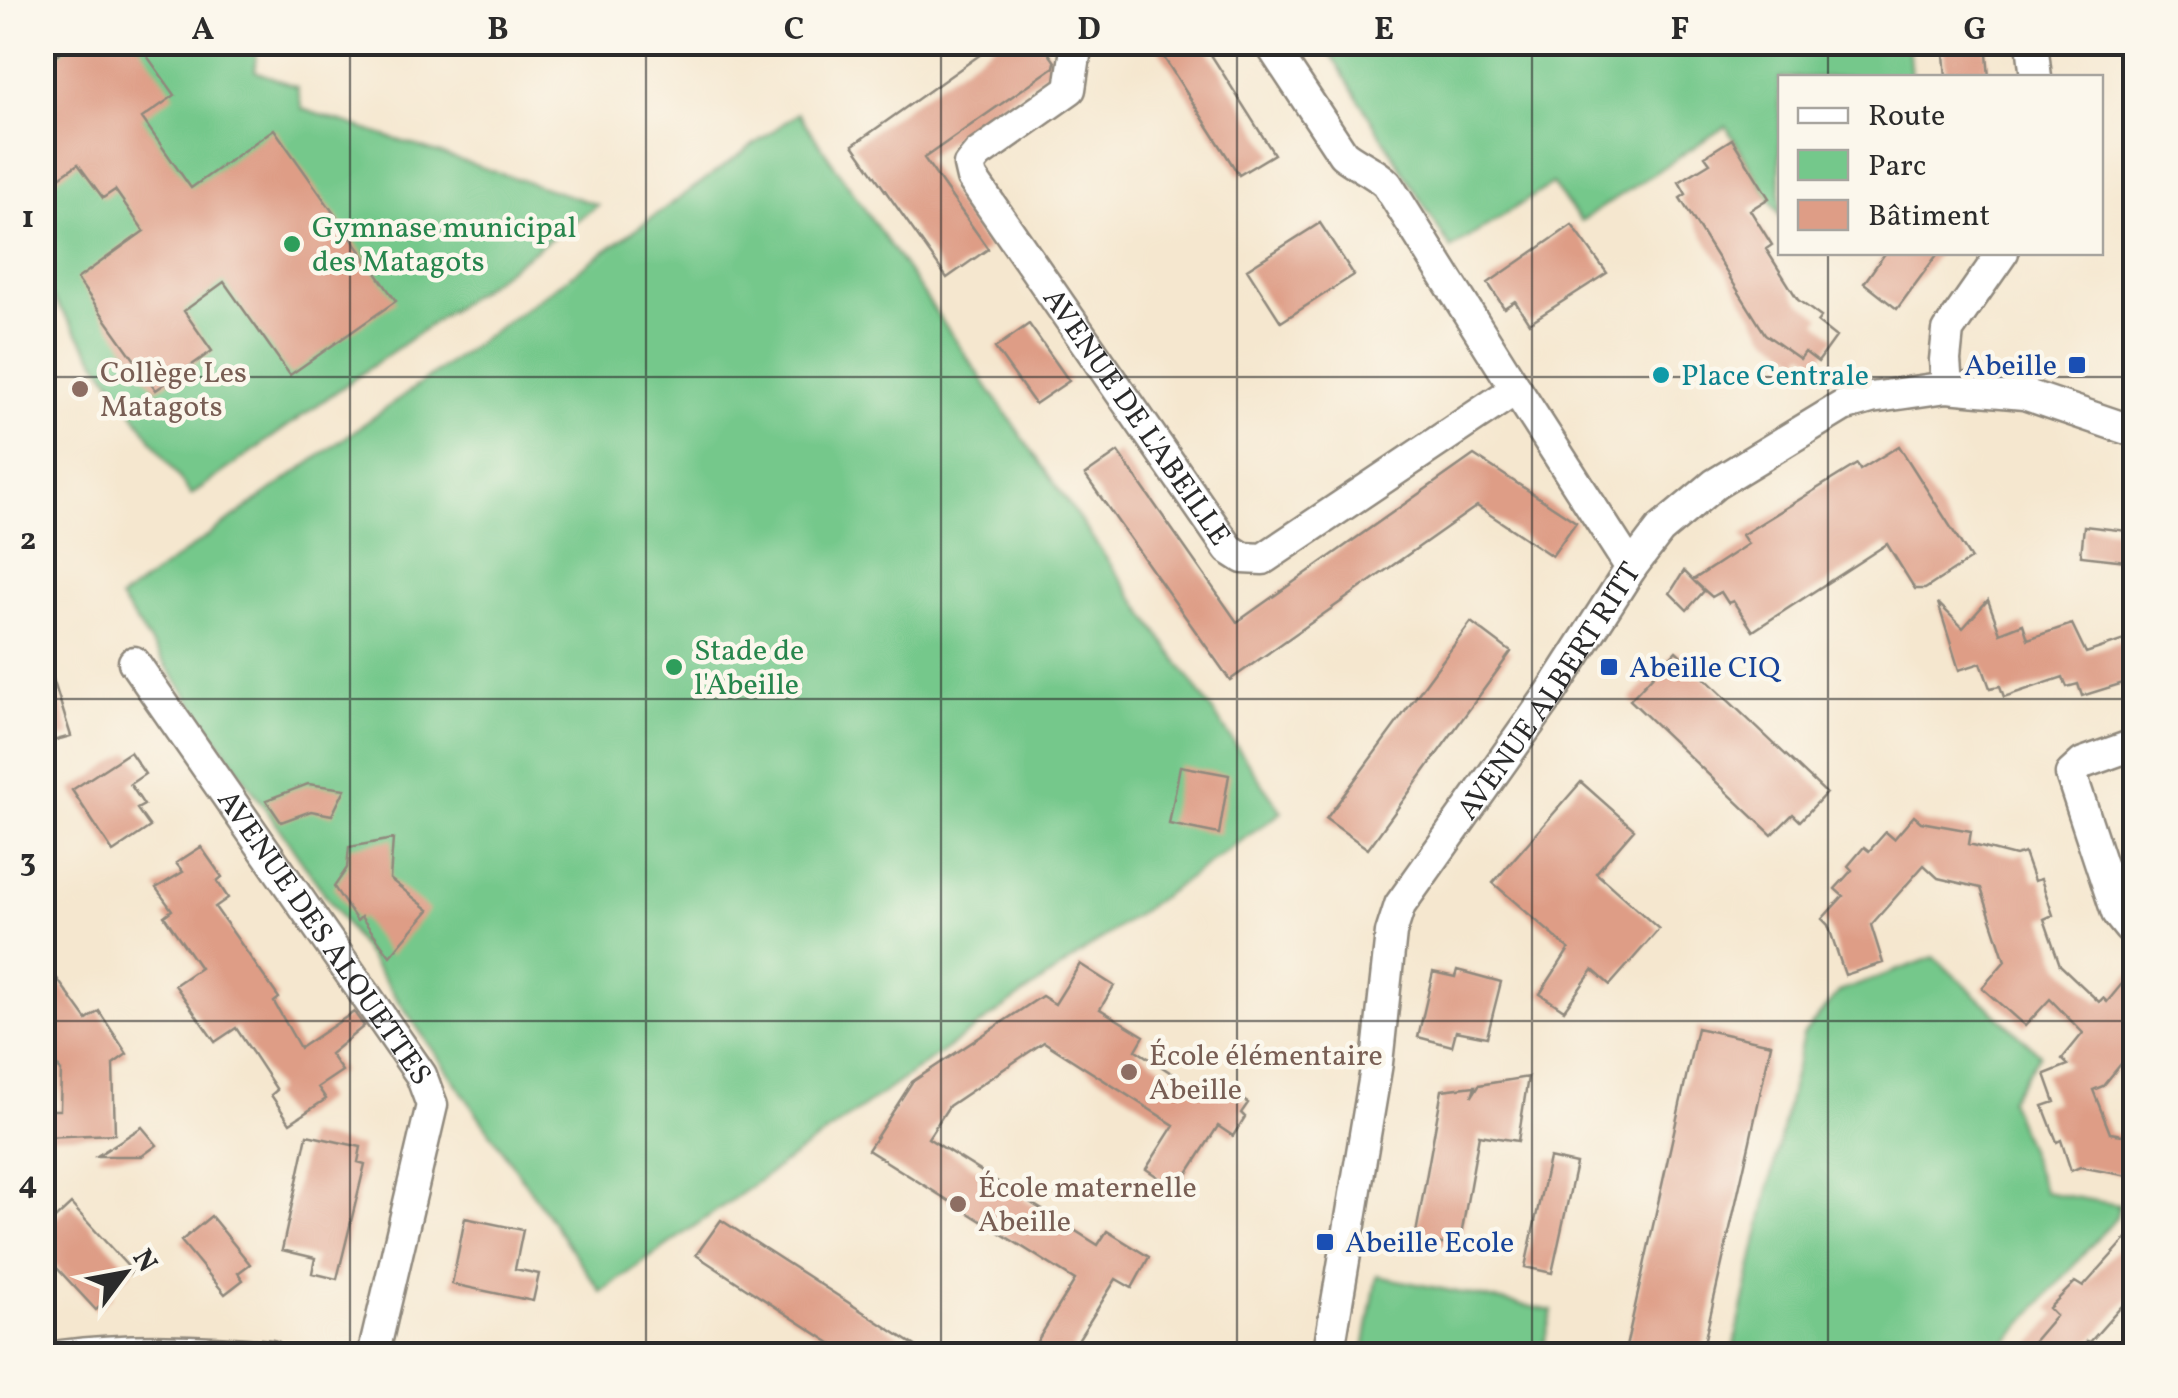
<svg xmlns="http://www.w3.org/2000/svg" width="2178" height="1398" viewBox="0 0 2178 1398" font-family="Vollkorn,serif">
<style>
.green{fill:#74c88b;stroke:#507a5b;stroke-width:2.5}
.building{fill:#de9d86}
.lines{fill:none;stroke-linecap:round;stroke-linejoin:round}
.minor-casing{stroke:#90897d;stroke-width:35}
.minor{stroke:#fff;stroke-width:30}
.grid{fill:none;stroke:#2b2b2b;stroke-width:2.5;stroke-opacity:0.55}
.leisure-dot{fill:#2e9e5b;stroke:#fbf7ec;stroke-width:4}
.transit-dot{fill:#1a4fb4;stroke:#fbf7ec;stroke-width:4}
.culture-dot{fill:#0f9aa8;stroke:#fbf7ec;stroke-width:4}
.education-dot{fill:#8d6e63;stroke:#fbf7ec;stroke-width:4}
.labels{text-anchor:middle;stroke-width:9;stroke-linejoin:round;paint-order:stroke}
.leisure-label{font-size:30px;fill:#27864d;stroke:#fbf7ec;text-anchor:start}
.transit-label{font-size:30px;fill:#164399;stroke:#fbf7ec;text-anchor:start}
.education-label{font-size:30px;fill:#785e54;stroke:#fbf7ec;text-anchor:start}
.culture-label{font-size:30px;fill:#0d838f;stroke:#fbf7ec;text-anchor:start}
.street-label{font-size:30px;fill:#2b2b2b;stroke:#fbf7ec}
.neatline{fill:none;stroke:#2b2b2b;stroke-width:4}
.grid-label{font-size:32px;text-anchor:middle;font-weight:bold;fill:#2b2b2b}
</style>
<rect width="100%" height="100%" fill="#fbf7ec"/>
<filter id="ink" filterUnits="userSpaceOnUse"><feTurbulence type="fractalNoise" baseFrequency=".01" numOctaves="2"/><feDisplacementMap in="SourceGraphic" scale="20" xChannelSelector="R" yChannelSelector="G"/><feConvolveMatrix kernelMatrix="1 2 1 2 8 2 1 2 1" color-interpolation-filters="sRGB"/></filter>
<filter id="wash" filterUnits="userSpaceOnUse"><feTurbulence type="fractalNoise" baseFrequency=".0048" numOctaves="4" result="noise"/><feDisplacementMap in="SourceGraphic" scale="40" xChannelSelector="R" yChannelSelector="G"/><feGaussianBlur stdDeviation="2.25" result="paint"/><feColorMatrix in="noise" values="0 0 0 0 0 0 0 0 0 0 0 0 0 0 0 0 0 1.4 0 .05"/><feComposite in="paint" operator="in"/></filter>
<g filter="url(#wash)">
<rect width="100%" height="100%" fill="#f5e7cf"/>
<!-- green -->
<path class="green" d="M42,43h215l-2,28 42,16 5,22 296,96 -407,290 -148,-211z
M1324,43h584l3,34 -131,1v139l-54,-91 -145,95 -29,-37 -101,65z
M798,113l484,699 -681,480 -481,-693z
M1934,957l106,97 -31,45 35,93 75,13 -3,12 -112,128 3,10h-275l71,-320 36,-43z
M1377,1276l175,35 -11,44h-178z"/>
<g id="blocks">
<!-- building -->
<path class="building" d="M75,42h62l38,53 -33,23 49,70 83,-59 122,172 -106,74 -66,-93 -40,29 28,40 -56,39 -79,-111 67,-48 -29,-41 -12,8 -25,-34 -36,25v-123z
M998,42h43l14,20 -1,5 -130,91 64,91 -41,29 -94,-133z
M1154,42h49l71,112 -35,21z
M1943,42h43l3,36h-43z
M1732,139l37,59 -19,12 22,35 -6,4 32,51 23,17 -4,5 19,15 -18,25 -13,-10 -5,7 -35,-25 -85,-136 6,-4 -7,-12 31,-19 -5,-7z
M1320,223l34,52 -73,47 -34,-53z
M1572,225l35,48 -78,50 -14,-22 -11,7 -16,-25z
M1886,252h53l-42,57 -33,-26z
M1029,324l40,57 -34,23 -40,-56z
M1899,446l72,113 -46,30h-10l-28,-45 -134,87 -20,-30 -5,2 -7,-11 -9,5 -19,-17 55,-36 -6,-9 115,-71 3,6z
M1118,452l119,170 237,-167 102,67 -24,34 -75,-50 -247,174 -145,-205z
M2084,526l52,6v30l-55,-6z
M1684,571l20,20 -17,19 -17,-17z
M1988,600l12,33 23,-9 5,15 44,-15 14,29 50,-17v43l-54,17 -4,-12 -11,3 -4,-10 -59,20 -4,-11 -10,2 -9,-25 -22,7 -21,-67 25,25z
M1471,622l40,30 -143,197 -42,-30z
M1676,651l150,142 -26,28 -7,-7 -21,21 -142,-135z
M48,663l23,73 -29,8v-80z
M130,752l15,22 -15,10 14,21 -7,4 13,18 -37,25 -41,-62z
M1180,766l49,9 -10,59 -50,-10z
M1581,782l53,47 -38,44 63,56 -49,56 -17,-15 -29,40 -24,-16 29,-45 -76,-66z
M308,784l37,5 -13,26 -21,-4 -30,11 -15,-22z
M1914,816l7,6 50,9 -2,13 46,12 9,-3 10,28 7,-2 12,36 -9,4 16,46 39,37 4,-4 4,4 29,-35v68l-12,14 5,5 -26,32 -10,4 17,43 26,4 -8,39 -48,-9 -9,4 -10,-31 -4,2 -14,-36 12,-4 -10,-28 23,-9 -6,-6 21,-26 -33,-34 -25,27 -43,-38 23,-27 -24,-73 -43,-10 -14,-13 -53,60 12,38 -38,12 -17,-50 -6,-6 21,-23 -8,-7 17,-19 -4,-4 16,-19 5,4 17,-19 8,7z
M393,839l-3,40 39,31 -39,46 -29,-39 -4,4 -23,-34 13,-19 2,-21z
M201,847l21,30 -5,4 11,17 -13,9 64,91 -5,4 26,46 54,-36 10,14 -34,28 12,17 -24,16 8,12 -36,24 -19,-28 6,-5 -41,-62 -21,14 -40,-57 25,-17 -36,-52 8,-6 -16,-22 27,-16 -7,-9z
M42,958l45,62 12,-9 28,43 -14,10 2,70 -73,3v-27h18l1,-39 -19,-26z
M1080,964l34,22 -14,23 44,27 -8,14 60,39 9,-13 43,27 -7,10 4,4 -12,19 -15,-10 -41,64 -31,-21 28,-44 -130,-83 -95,64 -21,32 170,107 9,-14 42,26 -17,31 -16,-9 -48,77h-40l47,-76 -207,-130 44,-68 130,-86 13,8z
M1457,970l44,12 -14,55 -31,-6 -4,15 -34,-9 15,-65 22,5z
M1697,1028l74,16 -21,97 -49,215h-77z
M1528,1077l-10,64 -39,-6 -20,112 -44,-8 27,-149 33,-4 -3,10 7,-11z
M142,1127l15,18 -15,11h-45z
M307,1135l54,12 -3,15 7,2 -28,115 -25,-6 3,-15 -33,-8z
M1549,1158l27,6 -24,109 -27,-6z
M71,1204l61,67 -23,20 4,4 -17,15 -54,-58v-21z
M211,1216l39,48 -12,9 5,7 -18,14 -44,-53z
M465,1218l58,12 -8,39 24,5 -6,27 -81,-17z
M721,1220l40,26 170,110h-80l-114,-74 -41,-27z
M2136,1228v62l-46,52 -3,-1 -12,15h-54l35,-41 -7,-7 26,-26 8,5z"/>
</g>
</g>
<g filter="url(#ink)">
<use href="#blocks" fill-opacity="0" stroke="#90897d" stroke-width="2.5"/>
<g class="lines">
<!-- minor casing -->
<g class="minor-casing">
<g id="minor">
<path id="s1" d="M1077,42l-7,47 -92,65 -9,11 3,13 257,371 14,9 20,1 253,-170 115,179"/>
<path d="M1269,42l74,112c15,12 31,17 44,30l129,205"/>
<path d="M2032,42l4,36"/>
<path d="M1947,387l-2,-27 3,-29 55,-79"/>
<path id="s2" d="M134,662l287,413 11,30 -59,251"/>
<path d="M2136,744l-53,19 -12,11 46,139 12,15 7,3"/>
<path d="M61,1356c70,-9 141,-6 210,0"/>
<path id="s3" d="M1328,1356l49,-293 14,-130 9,-28 150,-211 81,-126 29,-38 55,-46 128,-78 28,-8 76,-11 77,7 112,38"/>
</g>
</g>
<!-- minor -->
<use href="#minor" class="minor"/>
</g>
</g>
<!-- grid -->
<path class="grid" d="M350,42v1314M646,42v1314M941,42v1314M1237,42v1314M1532,42v1314M1828,42v36M1828,252v1104M42,377h2094M42,699h2094M42,1021h2094"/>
<!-- markers -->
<g class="leisure-dot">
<circle cx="292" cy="244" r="10"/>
<circle cx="674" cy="667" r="10"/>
</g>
<g class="transit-dot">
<rect x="2067" y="355" width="20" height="20" rx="5"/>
<rect x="1599" y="657" width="20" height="20" rx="5"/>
<rect x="1315" y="1232" width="20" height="20" rx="5"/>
</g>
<circle class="culture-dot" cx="1661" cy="375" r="10"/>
<g class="education-dot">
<circle cx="80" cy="389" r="10"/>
<circle cx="1129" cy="1072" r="10"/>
<circle cx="958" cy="1204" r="10"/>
</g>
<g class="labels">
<!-- leisure labels -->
<g class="leisure-label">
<text x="312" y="237">Gymnase municipal<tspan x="312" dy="34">des Matagots</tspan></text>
<text x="694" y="660">Stade de<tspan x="694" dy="34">l'Abeille</tspan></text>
</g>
<!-- transit labels -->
<g class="transit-label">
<text x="2057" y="375" text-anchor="end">Abeille</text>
<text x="1629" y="677">Abeille CIQ</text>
<text x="1345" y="1252">Abeille Ecole</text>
</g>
<!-- education labels -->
<g class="education-label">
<text x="100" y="382">Collège Les<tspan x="100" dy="34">Matagots</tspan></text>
<text x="1149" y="1065">École élémentaire<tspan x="1149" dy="34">Abeille</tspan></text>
<text x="978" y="1197">École maternelle<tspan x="978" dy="34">Abeille</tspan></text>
</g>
<!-- culture labels -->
<g class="culture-label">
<text x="1681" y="385">Place Centrale</text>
</g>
<!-- street labels -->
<g class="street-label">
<text dy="10" stroke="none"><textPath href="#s1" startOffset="478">AVENUE DE L'ABEILLE</textPath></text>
<text dy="10" stroke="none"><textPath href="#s3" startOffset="718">AVENUE ALBERT RITT</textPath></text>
<text dy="10" stroke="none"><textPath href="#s2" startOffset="335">AVENUE DES ALOUETTES</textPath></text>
</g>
</g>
<!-- margin -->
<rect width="2178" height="1398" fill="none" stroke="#fbf7ec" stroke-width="110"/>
<!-- legend -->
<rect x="1778" y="75" width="325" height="180" fill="#fbf7ec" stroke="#a8a59f" stroke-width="2.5"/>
<rect x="1798" y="108" width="50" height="15" fill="#ffffff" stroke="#a8a59f" stroke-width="2.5"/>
<text x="1868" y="125" font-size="30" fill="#2b2b2b">Route</text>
<rect x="1798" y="150" width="50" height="30" fill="#74c88b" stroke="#a8a59f" stroke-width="2.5"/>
<text x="1868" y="175" font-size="30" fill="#2b2b2b">Parc</text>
<rect x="1798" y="200" width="50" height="30" fill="#de9d86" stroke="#a8a59f" stroke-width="2.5"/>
<text x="1868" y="225" font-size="30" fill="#2b2b2b">Bâtiment</text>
<!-- north arrow -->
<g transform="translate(125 1273) rotate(58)" stroke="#fbf7ec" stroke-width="8" paint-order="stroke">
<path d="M0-8L18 38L0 25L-18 38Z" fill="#2b2b2b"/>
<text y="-15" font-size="28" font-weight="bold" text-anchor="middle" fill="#2b2b2b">N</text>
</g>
<rect x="55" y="55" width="2068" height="1288" class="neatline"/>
<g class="grid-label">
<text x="203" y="39">A</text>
<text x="498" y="39">B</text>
<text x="794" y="39">C</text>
<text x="1089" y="39">D</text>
<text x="1384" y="39">E</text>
<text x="1680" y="39">F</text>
<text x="1975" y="39">G</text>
<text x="28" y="227">1</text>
<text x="28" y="549">2</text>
<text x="28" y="871">3</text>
<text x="28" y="1193">4</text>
</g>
</svg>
